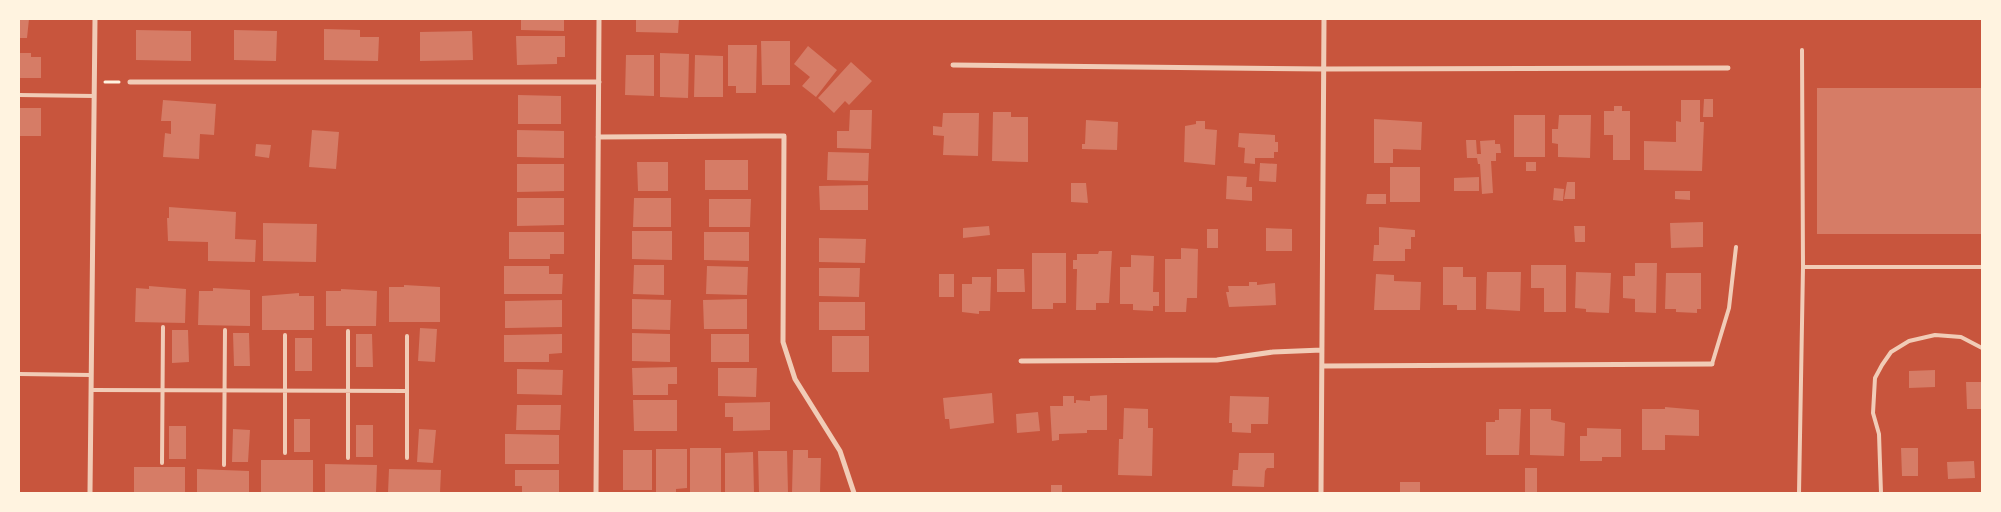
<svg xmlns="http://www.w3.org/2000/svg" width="2001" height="512" viewBox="0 0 2001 512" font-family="'Fira Sans',sans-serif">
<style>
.building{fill:#d67c66}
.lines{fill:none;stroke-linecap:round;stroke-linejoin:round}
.path{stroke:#fff3e0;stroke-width:3}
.service{stroke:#f1ccb7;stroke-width:4}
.minor{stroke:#f1ccb7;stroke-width:5}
</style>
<rect width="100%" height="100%" fill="#c8553d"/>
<!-- building -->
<path class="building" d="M19,19h10l-2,19h-8z
M521,19h43v12l-43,-1z
M636,19h43l-1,14 -42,-1z
M324,29l36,1v7h19l-1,24 -54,-1z
M136,30l55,1v30l-55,-1z
M234,30l43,1 -1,30 -42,-1z
M472,31l1,29 -53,1v-29z
M516,36h49v21h-8v7l-40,1z
M761,41h29v44h-28z
M728,45h29l-1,48h-20v-7h-8z
M808,46l29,24 -21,27 -14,-11 8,-9 -16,-13z
M19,53h12v4h10v21h-22z
M660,53l29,1 -1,44 -28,-1z
M626,55h28v41l-29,-1z
M695,55l28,1v41h-29z
M851,62l21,19 -23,24 -4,-4 -11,12 -16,-15z
M1817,88h165v146h-165z
M518,95l43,1v28h-43z
M1704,99h9v18h-10z
M163,100l53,4 -2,31 -14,-1 -1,25 -36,-2 2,-24 6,1v-13h-10z
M1681,100h19v22h4l-2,49 -58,-1v-29l32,1v-21l5,1z
M1614,106h8v5h8v49h-17v-25h-9v-24h10z
M19,108h22v28h-22z
M850,110h22l-1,39 -34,-1v-17h12z
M993,112h18v5h17v45l-36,-1z
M943,113h36l-1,43 -35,-1 1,-19 -11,-1v-9l9,1z
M1514,115h31v42h-31z
M1559,115h32l-1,43 -32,-1v-13l-6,-1v-14h6z
M1374,119l48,3 -1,28 -28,-1v14h-19z
M1086,120l32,2 -1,28 -35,-1v-5h3z
M1196,121h9v8l12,1 -2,35 -31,-3 1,-36 11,-2z
M312,130l27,2 -3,37 -27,-2z
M517,130l47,1v27l-47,-1z
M1239,133l36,2v7h3v10h-4v6h-19v6l-11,-1 1,-15 -7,-1z
M1466,140h10l1,14h4l-1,-13 15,-1v4h5l1,9h-5v8h-5l2,32 -11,1 -2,-30h-2l-1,-6h-10z
M256,144l15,1 -2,13 -14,-2z
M828,152l41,1 -1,28 -41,-1z
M705,160h43v30h-43z
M637,162h31v29h-30z
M1526,162h10v9h-10z
M1260,163l17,1 -1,18 -17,-1z
M517,164h47v27l-47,1z
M1390,167h30v35h-30z
M1227,176l20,1 -1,10h6v14l-26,-2z
M1479,177v14h-25v-13z
M1567,182h8v17h-11z
M1071,183h15l2,20 -17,-1z
M868,185v25h-48l-1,-24z
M1554,188l10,1 -1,12 -10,-1z
M1675,191h15v9l-15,-1z
M1367,194h19v10h-20z
M517,198h47v27l-47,1z
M634,198h37v29h-38z
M709,199h42l-1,28h-41z
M169,207l67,5 -1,27 21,1 -1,22 -47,-1v-19l-40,-1 -1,-23h2z
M1703,222v25l-32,1 -1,-25z
M263,223l54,1 -1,38 -53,-1z
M989,226l1,9 -27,3v-10z
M1574,226h11v16h-10z
M1379,227l36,3v7h-4v12h-6v12h-32l1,-16h5z
M1266,228l26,1v22h-26z
M1207,229h11v19h-11z
M632,231h40v29l-40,-1z
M509,232h55v22h-14v5h-41z
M704,232h45v29l-45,-1z
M819,238l47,1 -1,24 -46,-1z
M1181,248l17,1 -1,49h-10l-1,14h-21v-53h16z
M1099,251h13l-3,52h-13v7h-20l1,-41h-4v-9h4v-6h21z
M1032,253h34v50h-13v6h-21z
M1131,255l23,1 -1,36h6v14h-6v5l-20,-1v-6h-13v-37h11z
M1635,263h22l-1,50 -21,-1v-13l-12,-1v-22h12z
M634,265h30v30l-31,-1z
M1531,265h35v47h-22v-24h-13z
M504,266h45v8h14l-1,20h-58z
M707,266l41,1 -1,28 -41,-1z
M1443,267h20v10h13v33h-19v-5h-14z
M819,268h41l-1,29 -40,-1z
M997,269h27l1,23h-28z
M1487,272h34l-1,39 -34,-2z
M1576,272l35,1 -2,40 -23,-1v-3l-11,-1z
M1666,273h35v36h-4v4l-21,-1v-3h-11z
M939,274h15v23h-15z
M1376,274l18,1v6l27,1 -1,28h-46z
M972,277h19l-1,34h-11v3l-17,-2v-28h10z
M1249,282h8v3l18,-2 1,22 -47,2 -3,-15h3l-1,-6h21z
M404,285l36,2v35h-51v-35h15z
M149,286l37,3 -1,34 -50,-1 1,-34 13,1z
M213,288l37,2v36l-52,-1 1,-34h14z
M341,289l36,2 -1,35h-50v-35h15z
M299,293v3h15v34h-52v-34z
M632,299l39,1 -1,30 -38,-1z
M747,299v30h-43l-1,-29z
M562,300v27l-57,1v-27z
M819,302h46v28h-46z
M420,328l17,1 -2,33 -17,-1z
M172,330h16l1,32 -17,1z
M233,333h16l1,33h-16z
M632,333l38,1v28l-38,-1z
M356,334h16l1,33h-17z
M562,334v19l-13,1v8h-45v-27z
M711,334h38v28h-38z
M832,336h37v36h-37z
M295,338h17v33h-17z
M677,367v17h-9v11h-35l-1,-27z
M718,368h39l-1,29 -38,-1z
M517,369l46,1 -1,25 -45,-1z
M1935,370v17l-26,1v-17z
M1966,382h16v27h-15z
M992,393l2,30 -44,6 -1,-10h-4l-2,-21z
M1107,395v35h-20v3l-28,1v6l-7,1 -2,-35h13v-10h11v7h2v-3l14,1v-5z
M1230,396l39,1 -1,27h-17v9l-19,-1v-9h-3z
M633,400h44v31h-43z
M770,402v28l-37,1v-14h-8v-14z
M517,405h44l-1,25h-44z
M1665,407l34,3v26l-34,-1v15h-23v-41h23z
M1124,408l24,1v19h5l-1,48 -34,-1 1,-36h4z
M1499,409h22l-2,46h-33v-33h9v-2h4z
M1530,409h21v11l14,3 -1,33 -34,-1z
M1038,412l2,19 -23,2 -1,-19z
M294,419h16v33h-16z
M356,425h17v32h-17z
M169,426h17v33h-17z
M1587,428l34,1v28h-19v4h-22v-25h7z
M233,429l17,1 -2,32h-16z
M419,429l17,1 -3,33 -16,-1z
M505,434l54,1v29h-54z
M690,448h31v45h-31z
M1901,448h17v28h-16z
M656,449h31v39l-11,1v4h-20z
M623,450h29v40h-29z
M793,450h15v8h13l-1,35h-28z
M758,451h29l1,42h-29z
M753,452l1,41h-29v-40z
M1239,453h35v15h-7l-2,3 -1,16 -32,-1 1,-16h5z
M261,460h52v33h-52z
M1974,461l1,17 -27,1 -1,-17z
M325,464l52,1 -1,28h-51z
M134,467h51v26h-51z
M1525,468h12v25h-12z
M197,469l52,2v22h-52z
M389,469l52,1 -1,23h-52z
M515,470h44v23h-37v-7h-7z
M1400,482h20v11h-20z
M1051,485h11v8h-11z"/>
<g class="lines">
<!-- path -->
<path class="path" d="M105,82h14"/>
<!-- service -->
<path class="service" d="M19,95l75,1
M1803,267h179
M1712,364l17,-56 7,-61
M19,374l72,1
M91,390l316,1
M285,453v-118
M348,458v-127
M407,458v-122
M162,463l1,-136
M224,465l1,-135
M1799,493l4,-226 -1,-217
M1881,493l-2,-59 -6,-21 2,-35 7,-13 9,-13 18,-11 26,-6 26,2 21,11"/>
<!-- minor -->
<path class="minor" d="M953,65l371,4 404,-1
M130,82h469
M598,137l186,-1 -1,206 12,37 45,72 14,42
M1021,361l196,-1 56,-8 49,-2
M1322,366l390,-2
M90,493l5,-474
M596,493l3,-474
M1321,493l3,-474"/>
</g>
<!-- border -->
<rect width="2001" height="512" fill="none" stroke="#fff3e0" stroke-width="40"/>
</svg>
